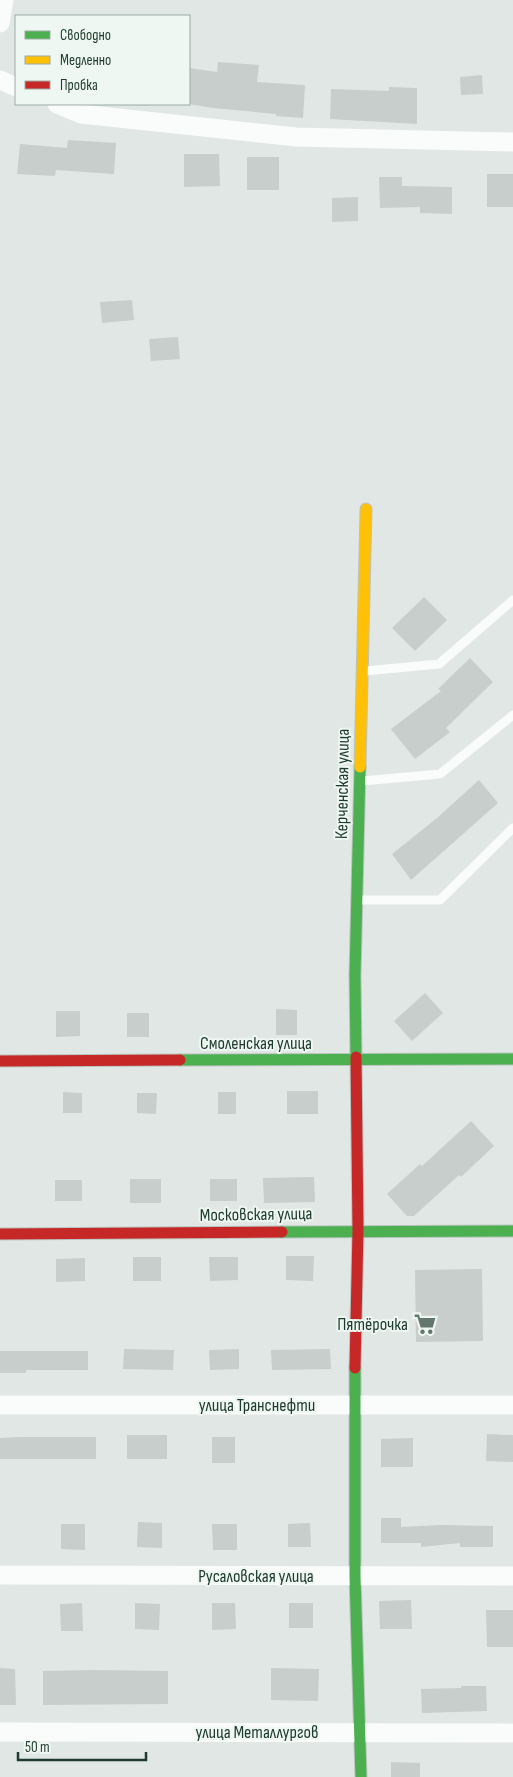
<svg xmlns="http://www.w3.org/2000/svg" width="513" height="1777" viewBox="0 0 513 1777" font-family="'Sofia Sans Condensed',sans-serif">
<style>
.building{fill:#c8cecb}
.lines{fill:none;stroke-linecap:round;stroke-linejoin:round}
.fast-casing{stroke:#bac4bf;stroke-width:13}
.slow-casing{stroke:#bac4bf;stroke-width:13}
.jam-casing{stroke:#bac4bf;stroke-width:13}
.lane{stroke:#fafbfb;stroke-width:9}
.street{stroke:#fafbfb;stroke-width:19}
.fast{stroke:#4caf50;stroke-width:11}
.slow{stroke:#ffc107;stroke-width:11}
.jam{stroke:#c62828;stroke-width:11}
.labels{text-anchor:middle;stroke-width:4;stroke-linejoin:round;paint-order:stroke}
.street-label{font-size:18px;fill:#1f3a2e;stroke:#eef7f1}
.poi-label{font-size:18px;fill:#1f3a2e;stroke:#eef7f1;text-anchor:end}
</style>
<rect width="100%" height="100%" fill="#e1e7e4"/>
<!-- building -->
<path class="building" d="M218,62l41,3 -2,17 48,3 -2,33 -27,-2v-2l-63,-6 -24,-4v-36l28,4z
M482,75l1,19 -22,1 -1,-18z
M389,87l28,1v36l-87,-5 1,-30 58,2z
M68,140l48,3 -2,31 -58,-4 -1,6 -38,-2 3,-30 47,4z
M184,154h35l1,32 -36,1z
M247,157h32v33h-32z
M487,174h26v33h-26z
M379,177h23v9l50,1v27l-32,-1v-6l-40,1z
M358,197v24l-26,1v-24z
M132,300l2,20 -32,3 -2,-21z
M178,337l2,22 -29,2 -2,-22z
M424,597l23,23 -32,31 -23,-23z
M470,658l23,24 -47,46 4,4 -35,27 -24,-30 50,-38 -3,-2z
M479,780l19,23 -87,77 -19,-26 45,-36z
M425,993l18,20 -31,28 -18,-20z
M276,1009l21,1v25h-21z
M56,1011h24v25l-24,1z
M127,1013h22v24h-22z
M287,1091h31v23h-31z
M63,1092l19,1v20h-19z
M218,1092h18v22h-18z
M137,1093h20l-1,21 -19,-1z
M471,1121l23,25 -33,31 -2,-2 -45,41h-7l-20,-22 33,-30 2,2z
M314,1177l1,25 -51,1 -1,-25z
M130,1179h31v24h-31z
M210,1179h27v22h-27z
M55,1180h27v21h-27z
M286,1256h28l-1,25 -27,-1z
M133,1257h28v24h-28z
M209,1257h29v23l-28,1z
M85,1258v23l-29,1v-23z
M482,1269l1,72 -67,1 -1,-72z
M124,1349l50,1 -1,20 -50,-1z
M239,1349v20l-29,1 -1,-20z
M330,1349l1,20 -59,1 -1,-20z
M0,1351h88v19h-62v3h-26z
M487,1434l26,1v27l-27,-1z
M127,1435h40v24h-40z
M21,1437h75v22h-96v-21z
M212,1437h23v26h-23z
M413,1438v29h-32v-28z
M381,1518h20v9l40,-2 52,1v21h-33v-4l-39,4v-4h-40z
M138,1522l24,1v25l-25,-1z
M310,1523l1,24h-23v-23z
M61,1524h24v26l-24,-1z
M212,1524h25v26h-24z
M411,1600l1,29h-32l-1,-28z
M82,1603l1,28h-22l-1,-27z
M135,1603l25,1 -1,26 -24,-1z
M212,1603h23l1,26 -24,1z
M289,1603h24v25h-24z
M486,1610h27v37h-26z
M0,1668l15,1 1,36h-16z
M271,1668l48,1 -1,32 -47,-1z
M95,1670l73,1v33l-125,1v-34z
M461,1686h25l1,25 -65,2 -1,-24 40,-1z
M391,1762l29,1v14h-29z"/>
<g class="lines">
<!-- fast casing -->
<g class="fast-casing">
<path id="fast" d="M356,1057l-1,-82 5,-208
M180,1060l333,-1
M282,1232l231,-1
M355,1368v208l6,201"/>
</g>
<!-- slow casing -->
<g class="slow-casing">
<path id="slow" d="M360,767l6,-258"/>
</g>
<!-- jam casing -->
<g class="jam-casing">
<path id="jam" d="M0,1061l180,-1
M0,1234l282,-2
M355,1368l3,-138 -2,-173"/>
</g>
<!-- lane -->
<path class="lane" d="M365,671l74,-7 74,-64
M362,781l78,-7 73,-59
M359,900h81l73,-72"/>
<!-- street -->
<path class="street" d="M0,23l4,-23
M0,80l16,7
M57,104l24,10 215,23 217,5
M0,1405h513
M0,1575l513,1
M0,1732l513,1"/>
<!-- fast -->
<use href="#fast" class="fast"/>
<!-- slow -->
<use href="#slow" class="slow"/>
<!-- jam -->
<use href="#jam" class="jam"/>
</g>
<!-- icons -->
<defs>
<g id="supermarket-bare" transform="scale(1.725)"><path d="M-6-5.5h2.5l.6 2H6L4.5 2H-2.5L-4.4-4H-6ZM-1.5 3.2a1.3 1.3 0 1 0 .1 0ZM3 3.2a1.3 1.3 0 1 0 .1 0Z" fill="#63776e" stroke="#eef7f1" stroke-width="2.5" paint-order="stroke"/></g>
</defs>
<g fill-rule="evenodd">
<use href="#supermarket-bare" x="425" y="1324"/>
</g>
<g class="labels">
<!-- street labels -->
<g class="street-label">
<text transform="translate(342 784) rotate(-89)" y="6">Керченская улица</text>
<text x="256" y="1049">Смоленская улица</text>
<text transform="translate(256 1214) rotate(-1)" y="6">Московская улица</text>
<text x="257" y="1411">улица Транснефти</text>
<text x="256" y="1582">Русаловская улица</text>
<text x="257" y="1738">улица Металлургов</text>
</g>
<!-- poi labels -->
<g class="poi-label">
<text x="408" y="1330">Пятёрочка</text>
</g>
</g>
<!-- legend -->
<rect x="15" y="15" width="175" height="90" fill="#eef7f1" stroke="#9baba3"/>
<rect x="25" y="31" width="25" height="8" fill="#4caf50" stroke="#9baba3"/>
<text x="60" y="40" font-size="15" fill="#1f3a2e">Свободно</text>
<rect x="25" y="56" width="25" height="8" fill="#ffc107" stroke="#9baba3"/>
<text x="60" y="65" font-size="15" fill="#1f3a2e">Медленно</text>
<rect x="25" y="81" width="25" height="8" fill="#c62828" stroke="#9baba3"/>
<text x="60" y="90" font-size="15" fill="#1f3a2e">Пробка</text>
<!-- scale -->
<path d="M18 1752v8h128v-8" fill="none" stroke="#1f3a2e" stroke-width="2.5"/>
<text x="25" y="1752" font-size="15" fill="#1f3a2e" stroke="#eef7f1" stroke-width="4" paint-order="stroke">50 m</text>
</svg>
